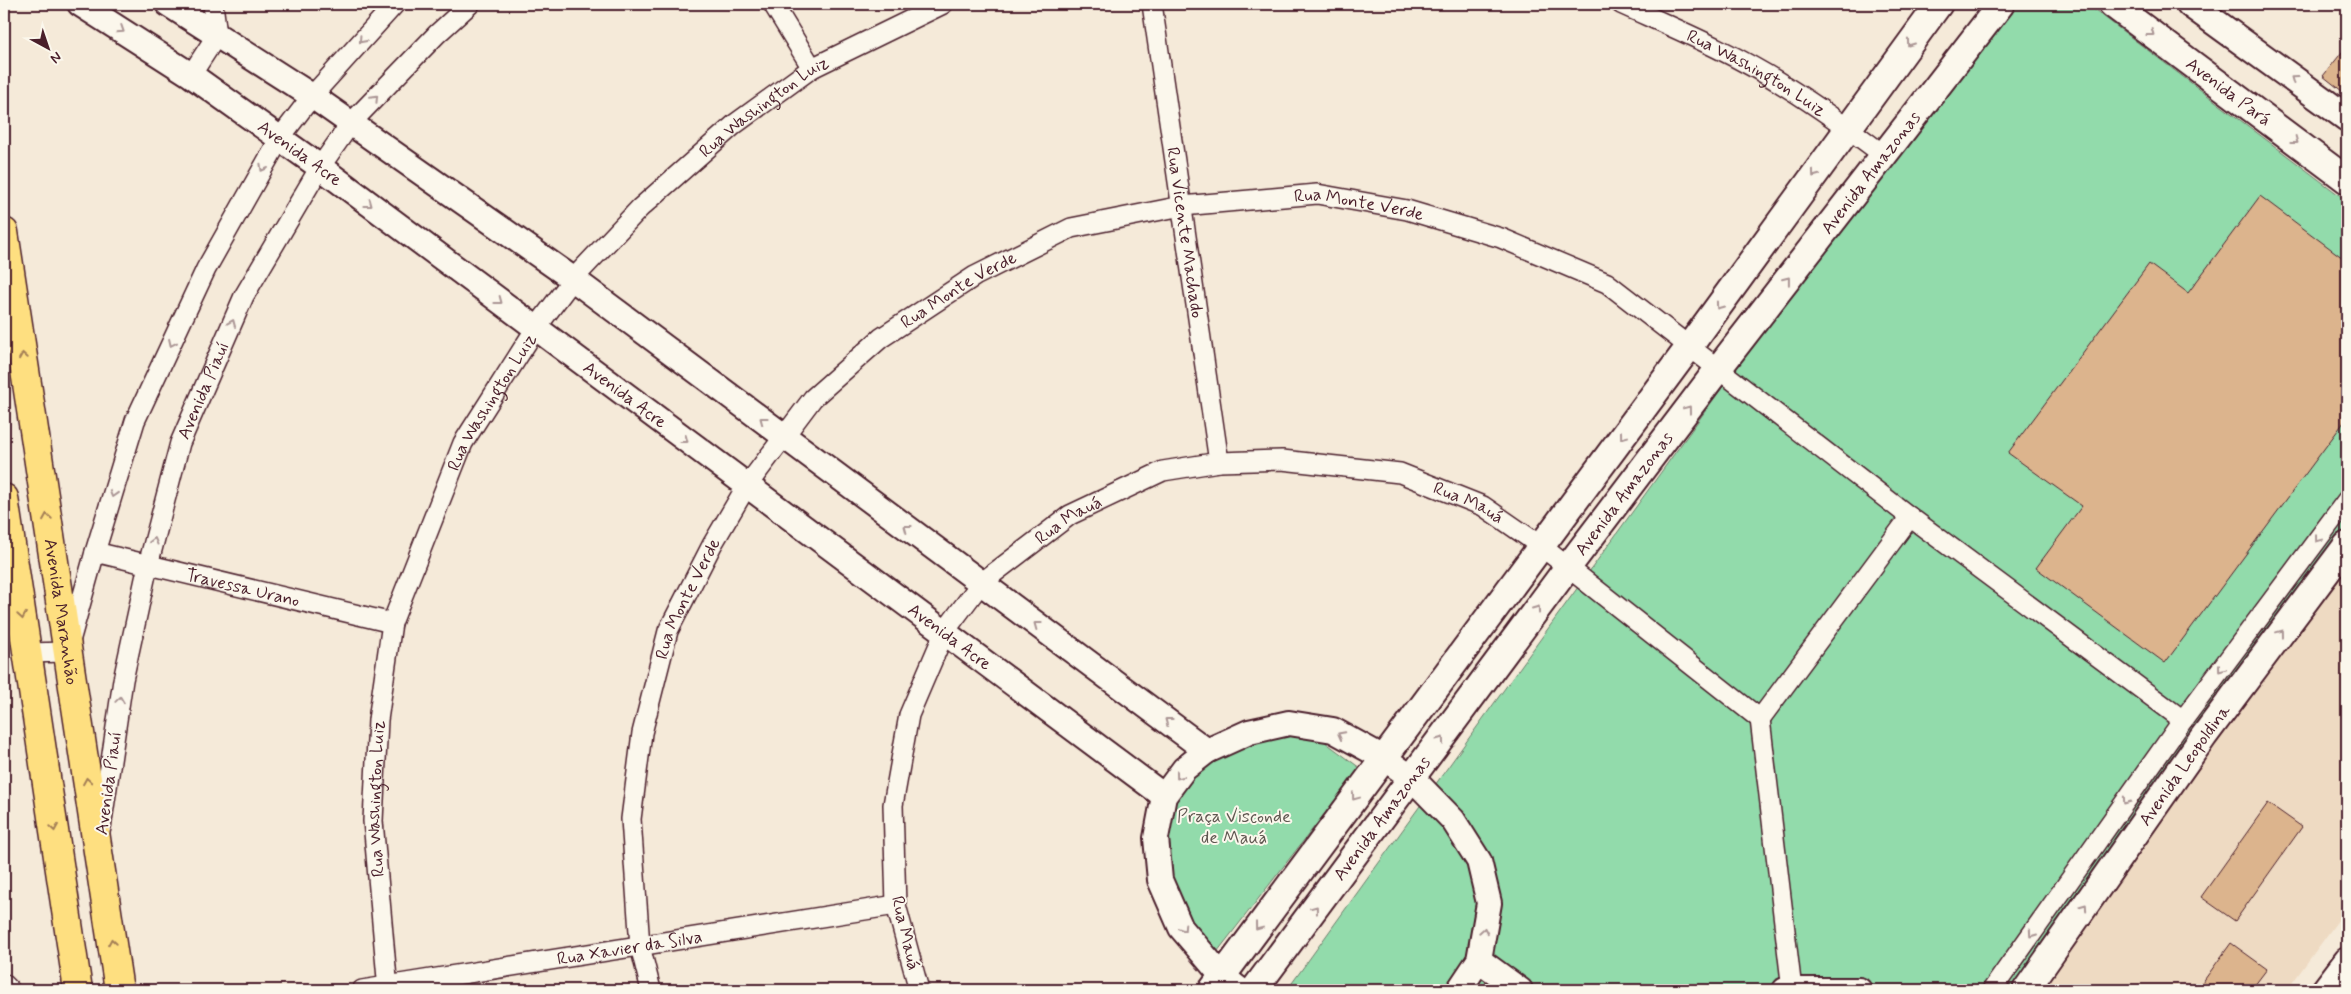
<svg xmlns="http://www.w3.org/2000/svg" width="2351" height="994" viewBox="0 0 2351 994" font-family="Mynerve,sans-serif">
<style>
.built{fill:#eedac2}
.green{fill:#92dbab;stroke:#6e7d6b}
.building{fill:#dcb48d;stroke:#4a1f2b}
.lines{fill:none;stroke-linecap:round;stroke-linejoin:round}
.minor-casing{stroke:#4a1f2b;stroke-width:22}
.tertiary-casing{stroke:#4a1f2b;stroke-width:28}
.secondary-casing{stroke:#4a1f2b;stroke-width:30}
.primary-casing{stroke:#4a1f2b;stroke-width:31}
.minor{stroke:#fbf7ec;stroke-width:19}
.tertiary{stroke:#fbf7ec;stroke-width:24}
.secondary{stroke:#fbf7ec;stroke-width:26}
.primary{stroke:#fedf80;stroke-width:28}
.oneway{stroke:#ab9695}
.oneway2{stroke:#a47f56}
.labels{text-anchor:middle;stroke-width:4;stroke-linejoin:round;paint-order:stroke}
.street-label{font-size:18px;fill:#4a1f2b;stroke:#fbf7ec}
.park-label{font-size:18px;fill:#605751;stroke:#fbf7ec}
</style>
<rect width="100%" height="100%" fill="#f5ead9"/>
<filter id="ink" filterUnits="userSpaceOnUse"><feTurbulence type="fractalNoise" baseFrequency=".02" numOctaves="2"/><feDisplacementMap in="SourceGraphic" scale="10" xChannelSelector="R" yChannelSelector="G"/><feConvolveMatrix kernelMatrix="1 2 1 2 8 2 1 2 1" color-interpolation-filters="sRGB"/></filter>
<g filter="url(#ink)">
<!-- built -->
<path class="built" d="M2347,558v350l-60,82h-258z"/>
<!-- green -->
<path class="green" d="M2014,4h73l260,197v357l-318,432h-742l601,-832z
M1290,731l35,11 35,26 -143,184 -24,-25 -22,-47 -6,-41 9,-39 38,-44z"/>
<!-- building -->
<path class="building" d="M2347,46v49l-24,-19z
M2260,196l87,65v157l-182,245 -129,-95 46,-62 -74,-53 141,-189 39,29z
M2268,803l34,24 -67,94 -34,-24z
M2231,943l36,26 -16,21h-54z"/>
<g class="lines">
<!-- minor casing -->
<g class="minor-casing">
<g id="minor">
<path d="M773,4l39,64"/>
<path id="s1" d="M1152,4l67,458"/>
<path id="s2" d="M1621,4c55,25 113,49 164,82 34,21 67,45 100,70"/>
<path d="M191,75l26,-40 -4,-31"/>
<path id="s3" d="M95,552l297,71"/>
<path d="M27,653l40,-1 28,-100 40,-131 71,-152 74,-131 32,-42 83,-92"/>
<path d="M1760,719l32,271"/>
<path id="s4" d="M101,828l22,-148 25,-115 32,-122 64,-147 76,-129 31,-44 86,-89 33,-30"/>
<path d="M4,984l6,6"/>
<path id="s5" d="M362,990l534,-85"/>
<path id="s6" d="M388,990l-15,-169 5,-101 14,-97 71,-180 73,-115 37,-49 67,-71 95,-84 77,-56 131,-64"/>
<path id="s7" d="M651,990l-11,-44 -9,-127 11,-86 26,-102 44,-86 34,-58 67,-89 68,-60 94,-62 96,-48 111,-22 135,-12 90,16 94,28 106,45 303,234 273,203"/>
<path id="s8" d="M919,990l-23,-85 -3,-100 16,-90 36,-84 36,-48 89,-68 93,-44 56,-9 63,-2 118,13 83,33 58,40 219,173 150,-202"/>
<path d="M1992,990l191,-270 164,-220"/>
</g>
</g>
<!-- tertiary casing -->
<g class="tertiary-casing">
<g id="tertiary">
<path id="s9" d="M80,4l111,71 129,92 844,629"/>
<path d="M168,4l144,92 261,183 634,472"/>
<path d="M1479,960l41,30"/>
<path d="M1240,990l-18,-14 -41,-48 -21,-48 -4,-42 8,-42 20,-27 23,-18 42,-19 40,-9 44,7 51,28 29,21 40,41 26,41 10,42 -10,57 -20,30"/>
<path d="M1785,990h74"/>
</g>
</g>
<!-- secondary casing -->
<g class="secondary-casing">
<g id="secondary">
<path id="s10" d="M2112,4l235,176"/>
<path d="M2190,4l157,114"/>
<path d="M1212,990l477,-643 250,-343"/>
<path id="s11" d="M1254,990l314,-423 150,-198 283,-365"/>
<path id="s12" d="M2026,990l178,-254 143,-191"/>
<path d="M2325,990l22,-29"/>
</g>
</g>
<!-- primary casing -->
<g class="primary-casing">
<g id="primary">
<path id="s13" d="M4,232l115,758"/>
<path d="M4,498l74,492"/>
</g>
</g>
<!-- minor -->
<use href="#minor" class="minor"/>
<!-- tertiary -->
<use href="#tertiary" class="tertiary"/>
<!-- secondary -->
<use href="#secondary" class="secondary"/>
<!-- primary -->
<use href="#primary" class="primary"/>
</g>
<!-- one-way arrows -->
<defs><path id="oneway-chevron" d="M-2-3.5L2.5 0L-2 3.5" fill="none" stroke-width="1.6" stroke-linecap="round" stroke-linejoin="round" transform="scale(1.25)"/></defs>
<g class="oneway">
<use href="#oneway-chevron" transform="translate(121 30) rotate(33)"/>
<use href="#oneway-chevron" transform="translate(2151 33) rotate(37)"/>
<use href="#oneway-chevron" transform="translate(362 40) rotate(132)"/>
<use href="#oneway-chevron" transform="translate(1910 43) rotate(126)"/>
<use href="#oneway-chevron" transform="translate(2294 79) rotate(-144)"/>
<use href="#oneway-chevron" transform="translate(375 98) rotate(-46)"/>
<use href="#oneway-chevron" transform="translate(2295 141) rotate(37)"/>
<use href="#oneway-chevron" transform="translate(263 168) rotate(119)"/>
<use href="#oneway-chevron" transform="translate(1815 174) rotate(126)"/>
<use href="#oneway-chevron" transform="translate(369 204) rotate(37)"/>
<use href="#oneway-chevron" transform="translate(1787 280) rotate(-52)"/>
<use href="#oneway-chevron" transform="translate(499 301) rotate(37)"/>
<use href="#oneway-chevron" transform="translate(1719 306) rotate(126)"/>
<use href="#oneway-chevron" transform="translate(232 323) rotate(-67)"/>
<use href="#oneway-chevron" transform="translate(172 343) rotate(115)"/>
<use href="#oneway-chevron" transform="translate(1688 409) rotate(-53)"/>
<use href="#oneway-chevron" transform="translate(763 420) rotate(-143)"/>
<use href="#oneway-chevron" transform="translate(1623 436) rotate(127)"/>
<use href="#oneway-chevron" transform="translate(685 440) rotate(37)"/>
<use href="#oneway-chevron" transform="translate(113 494) rotate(107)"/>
<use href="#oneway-chevron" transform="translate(907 528) rotate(-143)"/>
<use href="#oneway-chevron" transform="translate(2318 539) rotate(127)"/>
<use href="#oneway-chevron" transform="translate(154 541) rotate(-75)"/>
<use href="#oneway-chevron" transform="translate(1537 609) rotate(-54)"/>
<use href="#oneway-chevron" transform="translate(1037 625) rotate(-143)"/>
<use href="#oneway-chevron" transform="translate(2281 633) rotate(-53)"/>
<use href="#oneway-chevron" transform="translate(2221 669) rotate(127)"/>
<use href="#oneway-chevron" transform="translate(120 700) rotate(-82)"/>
<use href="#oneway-chevron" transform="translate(1168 721) rotate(-143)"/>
<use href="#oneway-chevron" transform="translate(1341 735) rotate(-152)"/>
<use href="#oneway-chevron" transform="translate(1441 740) rotate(-54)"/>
<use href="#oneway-chevron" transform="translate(1179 776) rotate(127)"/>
<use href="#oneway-chevron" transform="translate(1355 797) rotate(127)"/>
<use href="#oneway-chevron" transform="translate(2126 801) rotate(125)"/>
<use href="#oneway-chevron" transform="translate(2084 907) rotate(-55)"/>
<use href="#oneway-chevron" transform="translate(1315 909) rotate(-53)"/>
<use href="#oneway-chevron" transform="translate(1258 927) rotate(127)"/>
<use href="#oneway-chevron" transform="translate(1183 928) rotate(57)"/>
<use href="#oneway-chevron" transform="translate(1484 931) rotate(-80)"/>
<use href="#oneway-chevron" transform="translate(2032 934) rotate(125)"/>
</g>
<g class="oneway2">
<use href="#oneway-chevron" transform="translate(23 356) rotate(-99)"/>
<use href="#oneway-chevron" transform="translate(47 517) rotate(-99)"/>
<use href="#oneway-chevron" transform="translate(22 616) rotate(81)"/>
<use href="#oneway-chevron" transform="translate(87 781) rotate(-99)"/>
<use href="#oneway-chevron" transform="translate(54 828) rotate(81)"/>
<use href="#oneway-chevron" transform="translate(112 942) rotate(-99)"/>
</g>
</g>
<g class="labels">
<!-- street labels -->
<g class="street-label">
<text dy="6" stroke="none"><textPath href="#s2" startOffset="152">Rua Washington Luiz</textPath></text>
<text dy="6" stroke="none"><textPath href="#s10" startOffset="146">Avenida Pará</textPath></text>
<text dy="6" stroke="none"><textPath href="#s6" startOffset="1018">Rua Washington Luiz</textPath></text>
<text dy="6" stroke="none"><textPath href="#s9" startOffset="266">Avenida Acre</textPath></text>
<text dy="6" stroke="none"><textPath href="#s11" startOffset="1024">Avenida Amazonas</textPath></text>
<text dy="6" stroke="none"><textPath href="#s7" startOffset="1242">Rua Monte Verde</textPath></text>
<text dy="6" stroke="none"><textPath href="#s1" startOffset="231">Rua Vicente Machado</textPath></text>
<text dy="6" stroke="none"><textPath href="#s7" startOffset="822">Rua Monte Verde</textPath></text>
<text dy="6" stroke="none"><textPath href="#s4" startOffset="451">Avenida Piauí</textPath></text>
<text dy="6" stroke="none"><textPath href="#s9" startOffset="671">Avenida Acre</textPath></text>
<text dy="6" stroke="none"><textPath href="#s6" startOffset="612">Rua Washington Luiz</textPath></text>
<text dy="6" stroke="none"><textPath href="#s11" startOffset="619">Avenida Amazonas</textPath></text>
<text dy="6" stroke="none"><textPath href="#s8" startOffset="959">Rua Mauá</textPath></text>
<text dy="6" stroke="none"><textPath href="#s8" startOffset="539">Rua Mauá</textPath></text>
<text dy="6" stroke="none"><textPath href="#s3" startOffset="152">Travessa Urano</textPath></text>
<text dy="6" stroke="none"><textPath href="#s7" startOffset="402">Rua Monte Verde</textPath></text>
<text dy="6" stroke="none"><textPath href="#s13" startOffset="384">Avenida Maranhão</textPath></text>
<text dy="6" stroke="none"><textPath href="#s9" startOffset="1076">Avenida Acre</textPath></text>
<text dy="6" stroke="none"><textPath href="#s12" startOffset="275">Avenida Leopoldina</textPath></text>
<text transform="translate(108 783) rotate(-82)" y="6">Avenida Piauí</text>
<text dy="6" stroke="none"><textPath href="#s6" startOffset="192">Rua Washington Luiz</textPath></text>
<text dy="6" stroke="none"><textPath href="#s11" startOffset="214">Avenida Amazonas</textPath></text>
<text transform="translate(906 933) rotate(77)" y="6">Rua Mauá</text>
<text dy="6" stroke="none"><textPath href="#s5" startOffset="271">Rua Xavier da Silva</textPath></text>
</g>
<!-- park labels -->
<g class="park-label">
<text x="1234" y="822">Praça Visconde<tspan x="1234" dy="21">de Mauá</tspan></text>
</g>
</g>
<!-- margin -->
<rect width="2351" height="994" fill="none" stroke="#fbf7ec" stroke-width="20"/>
<rect x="10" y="10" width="2331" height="974" fill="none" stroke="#4a1f2b" stroke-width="2" filter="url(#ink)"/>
<!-- north arrow -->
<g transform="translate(48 48) rotate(140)" stroke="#fbf7ec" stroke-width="4" paint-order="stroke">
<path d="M0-4L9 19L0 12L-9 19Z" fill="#4a1f2b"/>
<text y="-8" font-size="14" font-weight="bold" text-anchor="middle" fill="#4a1f2b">N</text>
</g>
</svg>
